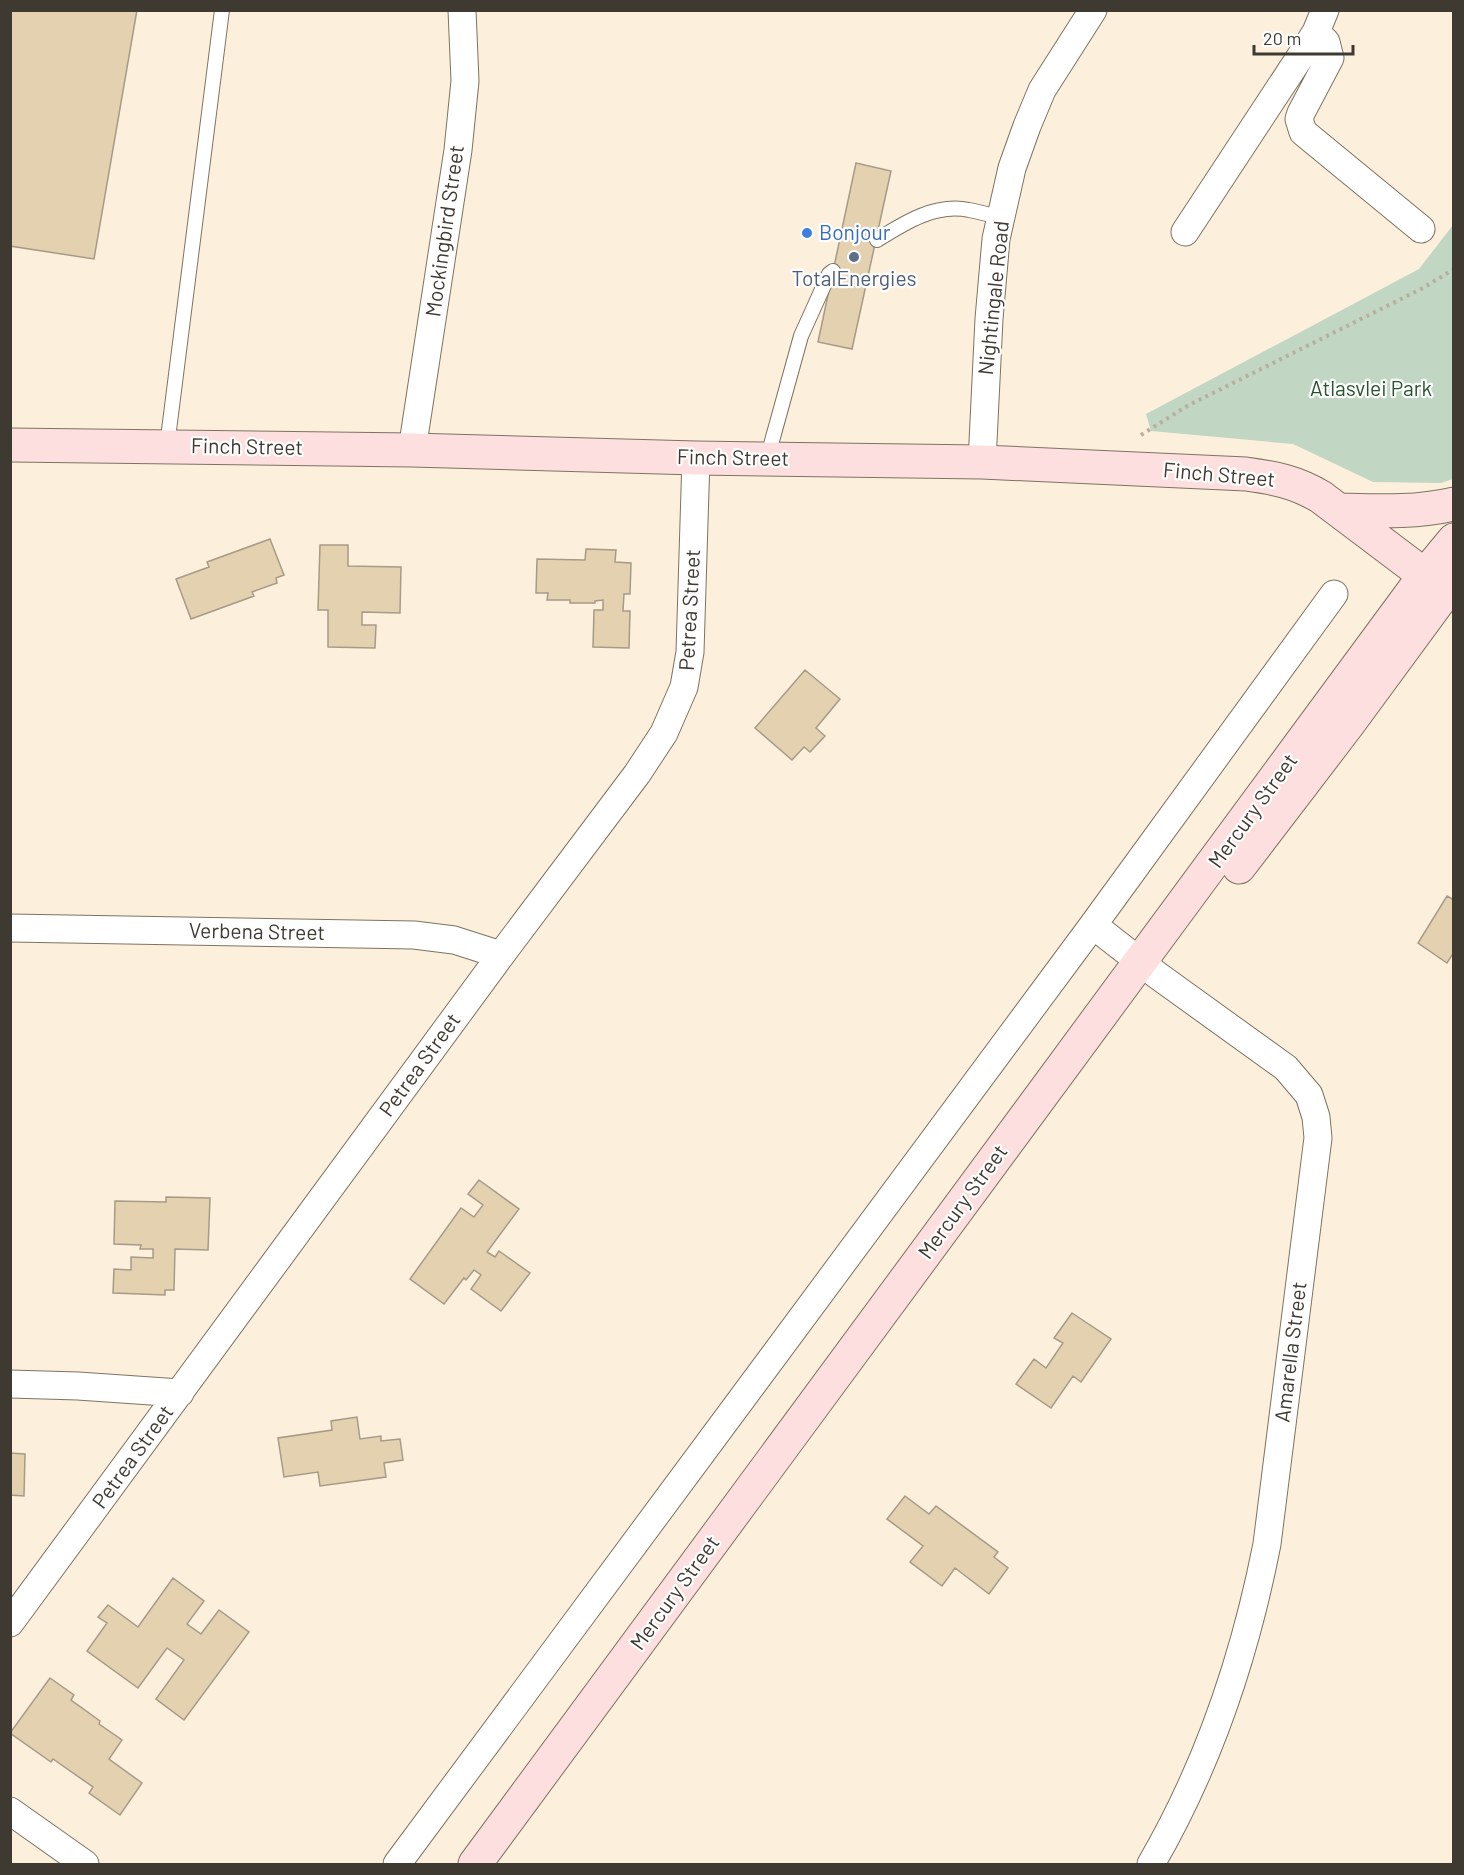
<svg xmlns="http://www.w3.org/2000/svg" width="1464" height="1875" viewBox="0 0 1464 1875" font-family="Barlow,sans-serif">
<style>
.green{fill:#c1d6c3}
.building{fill:#e3d1b0;stroke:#a69b88;stroke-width:1.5}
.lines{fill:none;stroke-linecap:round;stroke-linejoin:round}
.lane-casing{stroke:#7d7361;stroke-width:16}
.street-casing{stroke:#7d7361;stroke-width:29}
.secondary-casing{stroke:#7d7361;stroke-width:35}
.path{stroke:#b8af9f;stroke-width:4;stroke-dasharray:3 4.5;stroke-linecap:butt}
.lane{stroke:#fff;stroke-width:14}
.street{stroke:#fff;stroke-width:27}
.secondary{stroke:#fcdfde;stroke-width:33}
.shop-dot{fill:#3f7fe0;stroke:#fefefe;stroke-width:2}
.service-dot{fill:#5c6f8a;stroke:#fefefe;stroke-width:2}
.labels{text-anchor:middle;stroke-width:4.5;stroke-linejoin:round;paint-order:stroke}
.street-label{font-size:21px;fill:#3e3931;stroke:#fefefe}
.shop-label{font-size:21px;fill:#366cbe;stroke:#fefefe;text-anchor:start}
.service-label{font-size:21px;fill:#4e5e75;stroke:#fefefe}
.park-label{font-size:21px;fill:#27522d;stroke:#fefefe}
</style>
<rect width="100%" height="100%" fill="#fcf0dc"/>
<!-- green -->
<path class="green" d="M1453,225v254l-12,4 -68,-1 -80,-38 -142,-13 -5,-17 273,-145z"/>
<!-- building -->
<path class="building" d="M10,10h127l-43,249 -84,-13z
M856,163l35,8 -39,178 -34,-7z
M270,539l14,36 -8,3 1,5 -25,9 2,4 -63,23 -15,-40 33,-12 -2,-5z
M320,545h28v21l53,1 -1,46 -38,-1v13h14l-1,23 -47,-1v-37h-10z
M586,549l30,1 -1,12 16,1 -1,31h-6l-1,17h7l-1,37 -36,-1 1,-37h9v-10l-8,1v2h-25v-3h-23l1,-7h-12l1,-34 48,1z
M805,670l35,29 -24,29 9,8 -15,16 -6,-5 -12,13 -37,-32z
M1447,896l7,4v52l-7,11 -29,-20z
M479,1180l40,29 -32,43 8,5 4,-6 31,22 -29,38 -30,-22 10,-14 -7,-5 -8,10 -2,-2 -20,26 -34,-25 51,-71 13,9 9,-12 -15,-11z
M166,1197l44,1 -2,52 -33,-1 -1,41h-9v5l-52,-2 1,-24 17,1v-13l22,1v-9h-13l1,-4 -27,-1 1,-43 51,1z
M1072,1313l39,26 -30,43 -8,-6 -22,32 -35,-24 18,-25 12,9 17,-25 -9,-5z
M357,1417l3,22 21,-3v5l19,-2 3,21 -19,3 2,14 -66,9 -2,-14 -34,5 -6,-39 54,-8 -1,-9z
M10,1453l15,1 -1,42 -14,-1z
M905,1496l24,18 7,-8 62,46 -4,5 14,11 -19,26 -34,-26 -13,18 -32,-24 13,-16 -36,-27z
M173,1578l31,23 -17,23 14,10 18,-24 30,22 -65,88 -28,-21 28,-39 -17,-12 -29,40 -51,-37 20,-28 -9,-6 10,-12 30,22z
M50,1678l24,17 -3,5 29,21 -1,3 23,16 -13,19 33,24 -22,32 -31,-22 4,-6 -40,-28 -2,3 -41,-29z"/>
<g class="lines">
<!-- lane casing -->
<g class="lane-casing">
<path id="lane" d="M877,240c27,-17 58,-37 92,-30 11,2 21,5 32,8
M167,446l55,-436
M767,459l34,-123 28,-62 4,-3"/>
</g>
<!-- street casing -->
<g class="street-casing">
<path id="street" d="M1316,32l10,10 4,16 -29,55 -2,6 4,13 118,97
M1185,232l119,-181 12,-19 9,-22
M412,450l46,-300 7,-69 -3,-71
M982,462l7,-143 7,-80 16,-71 15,-42 15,-36 51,-80
M1093,925l64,50 129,93 23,27 7,22 2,21 -51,406c-22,112 -59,222 -116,320
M10,928l404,7 40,5 47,15
M10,1384l68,2 102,7
M10,1623l491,-668 136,-181 27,-41 20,-46 6,-35 6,-194
M10,1811l75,53
M397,1864l696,-939 241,-331"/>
</g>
<!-- secondary casing -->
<g class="secondary-casing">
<path id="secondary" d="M10,445l402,5 284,8 286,4 264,12c29,4 50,8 75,23l122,92
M1339,510c39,1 76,3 115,-6
M1239,867l110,-144 105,-143
M475,1864l950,-1289 29,-35"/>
</g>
<!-- path -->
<path class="path" d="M1141,435l46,-29 236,-118 31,-19"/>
<!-- lane -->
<use href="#lane" class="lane"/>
<!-- street -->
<use href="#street" class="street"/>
<!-- secondary -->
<use href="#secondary" class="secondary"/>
</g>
<!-- markers -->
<circle class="shop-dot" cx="807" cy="233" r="6"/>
<circle class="service-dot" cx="854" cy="257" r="6"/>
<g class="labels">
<!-- street labels -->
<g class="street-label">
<text transform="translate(445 231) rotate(-82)" y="7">Mockingbird Street</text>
<text transform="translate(994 298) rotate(-84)" y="7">Nightingale Road</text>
<text transform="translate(247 447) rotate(1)" y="7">Finch Street</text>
<text transform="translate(733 458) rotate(1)" y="7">Finch Street</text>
<text transform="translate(1219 475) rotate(5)" y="7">Finch Street</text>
<text transform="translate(690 610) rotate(-87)" y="7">Petrea Street</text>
<text transform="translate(1253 811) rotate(-54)" y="7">Mercury Street</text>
<text transform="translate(257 932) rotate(1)" y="7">Verbena Street</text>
<text transform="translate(420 1065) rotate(-54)" y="7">Petrea Street</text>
<text transform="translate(963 1202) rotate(-54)" y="7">Mercury Street</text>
<text transform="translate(1291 1352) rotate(-83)" y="7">Amarella Street</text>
<text transform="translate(133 1457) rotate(-54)" y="7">Petrea Street</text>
<text transform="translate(675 1593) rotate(-54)" y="7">Mercury Street</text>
</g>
<!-- shop labels -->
<g class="shop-label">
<text x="819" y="240">Bonjour</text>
</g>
<!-- service labels -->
<g class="service-label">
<text x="854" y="286">TotalEnergies</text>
</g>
<!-- park labels -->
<g class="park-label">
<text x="1371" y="396">Atlasvlei Park</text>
</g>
</g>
<!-- border -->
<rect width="1464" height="1875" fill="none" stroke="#3e3931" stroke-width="24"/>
<!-- scale -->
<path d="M1254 45v9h99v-9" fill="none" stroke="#3e3931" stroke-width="3"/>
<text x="1263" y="45" font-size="18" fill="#3e3931" stroke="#fefefe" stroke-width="4.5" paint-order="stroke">20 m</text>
</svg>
